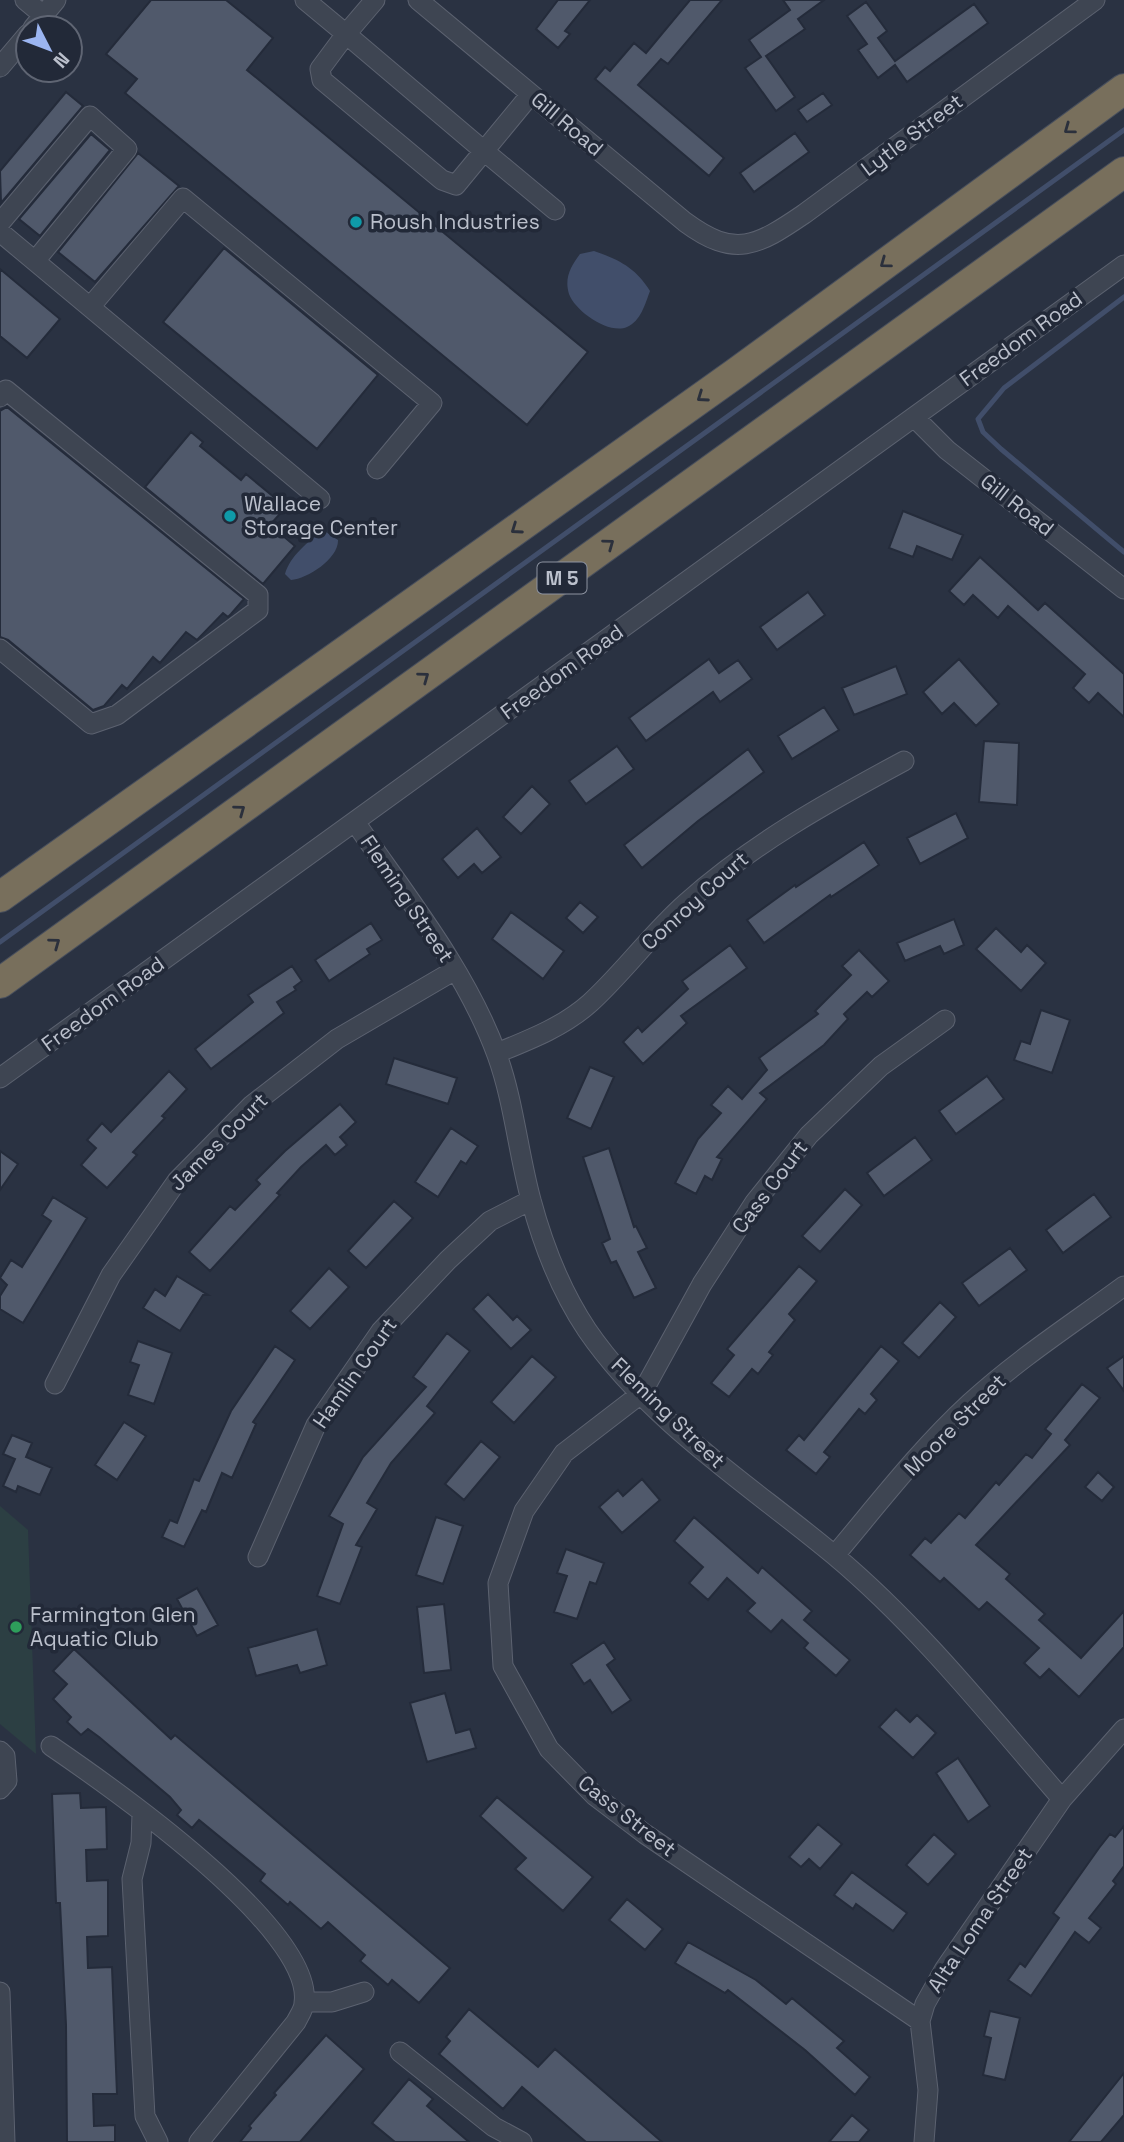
<svg xmlns="http://www.w3.org/2000/svg" width="1124" height="2142" viewBox="0 0 1124 2142" font-family="'Space Grotesk',sans-serif">
<style>
.green{fill:#2c3f43}
.water{fill:#414e6a}
.lines{fill:none;stroke-linecap:round;stroke-linejoin:round}
.stream{stroke:#414e6a;stroke-width:5}
.building{fill:#50596b;stroke:#242b3a;stroke-width:2}
.minor-casing{stroke:#5c6270;stroke-width:21}
.highway-casing{stroke:#484f5d;stroke-width:32}
.minor{stroke:#3e4552;stroke-width:19}
.highway{stroke:#786f5c;stroke-width:30}
.oneway{stroke:#2b303c}
.culture-dot{fill:#0f9aa8;stroke:#222938;stroke-width:2.5}
.leisure-dot{fill:#2e9e5b;stroke:#222938;stroke-width:2.5}
.labels{text-anchor:middle;stroke-width:7;stroke-linejoin:round;paint-order:stroke}
.shield{fill:#222938;stroke:#8d93a0;stroke-width:2}
.shield-label{font-size:19px;font-weight:bold;fill:#bbc0cc}
.street-label{font-size:21px;fill:#bbc0cc;stroke:#222938}
.poi-label{font-size:21px;fill:#bbc0cc;stroke:#222938;text-anchor:start}
</style>
<rect width="100%" height="100%" fill="#2a3242"/>
<!-- green -->
<path class="green" d="M0,1506l28,24 8,224 -36,-30z"/>
<!-- water -->
<path class="water" d="M594,251c24,8 42,17 56,40 -5,13 -9,30 -23,36 -18,8 -52,-16 -58,-33 -5,-16 2,-28 11,-40z
M323,530l15,10c1,18 -30,39 -47,40l-6,-6c5,-18 24,-33 38,-44z"/>
<g class="lines">
<!-- stream -->
<path class="stream" d="M1124,297l-120,91 -26,31 5,13 18,17 123,103
M0,942l1124,-812"/>
</g>
<!-- building -->
<path class="building" d="M151,0h75l47,38 -26,32 341,282 -61,73 -402,-332 12,-14 -31,-25z
M558,0h32l-25,31 5,3 -12,14 -22,-19z
M690,0h32l-54,64 -7,-5 -23,26 86,73 -15,18 -114,-97 10,-12 5,4 24,-28 12,10z
M783,0h41l-26,19 7,10 -39,27 29,41 -19,14 -31,-43 16,-11 -12,-17 41,-30z
M866,2l21,29 -9,7 17,23 79,-57 14,19 -81,59 -12,-17 -17,13 -20,-28 9,-6 -20,-28z
M66,92l17,14 -82,97 -1,-32z
M823,93l9,12 -25,17 -9,-12z
M795,133l14,19 -55,40 -14,-19z
M91,134l19,16 -70,86 -21,-17z
M138,153l41,33 -84,96 -37,-30z
M224,248l154,127 -61,74 -154,-127z
M0,269l60,50 -33,39 -27,-22z
M7,407l237,192 -13,15 -3,3 -5,-4 -26,27 -11,-8 -26,31 -7,-6 -26,32 -5,-4 -18,21 -11,4 -85,-70 -8,-3v-226z
M191,432l12,10 -3,4 41,34 5,-6 40,33 -16,18 25,21 -32,38 -118,-97z
M903,511l60,24 -11,25 -35,-14 -4,11 -24,-9z
M980,557l58,53 7,-7 79,71v43l-26,-24 -9,10 -16,-15 12,-14 -77,-68 -10,12 -25,-23 -9,10 -15,-14z
M808,592l17,23 -48,35 -17,-23z
M709,659l10,14 19,-13 14,19 -32,23 -7,-10 -67,49 -17,-23z
M959,659l40,45 -23,22 -22,-23 -12,11 -19,-22z
M896,666l11,28 -53,21 -12,-27z
M824,707l15,23 -47,29 -14,-23z
M984,741l35,2 -2,62 -38,-3z
M617,746l17,23 -48,35 -17,-23z
M748,749l16,23 -66,49 -56,47 -18,-23z
M532,786l18,18 -29,30 -18,-17z
M956,813l12,25 -48,26 -13,-26z
M477,828l24,29 -19,16 -8,-9 -16,14 -16,-19z
M864,842l15,23 -48,32 -1,-2 -66,48 -17,-23 48,-35 1,2z
M580,902l18,15 -15,16 -17,-15z
M511,912l53,39 -21,28 -51,-40z
M954,919l10,26 -20,9 -4,-8 -35,15 -8,-18z
M371,923l11,17 -15,9 3,5 -41,27 -14,-21z
M996,928l25,24 6,-7 19,18 -25,28 -45,-42z
M730,945l17,23 -66,48 6,7 -44,41 -20,-22 15,-15 4,5 46,-43 -6,-8z
M859,950l30,31 -17,16 -5,-5 -23,22 4,5 -24,26 -64,48 7,6 -50,58 5,2 -10,21 -7,-4 -9,18 -21,-11 23,-44 23,-26 -10,-8 17,-19 14,13 25,-29 -8,-12 59,-44 -3,-3 36,-36 -9,-9z
M292,966l10,15 -8,6 2,3 -19,12 7,11 -73,56 -16,-20 58,-47 -5,-7z
M1041,1010l29,10 -18,53 -38,-13 7,-19 9,3z
M394,1058l63,20 -9,26 -62,-20z
M590,1067l24,10 -23,52 -24,-11z
M169,1071l18,18 -25,27 3,2 -32,34 4,3 -30,33 -26,-23 15,-17 -9,-8 15,-17 9,9z
M987,1076l17,23 -48,35 -17,-23z
M340,1104l16,18 -16,15 7,8 -12,10 -9,-10 -25,22 -24,26 3,2 -70,76 -21,-19 41,-46 5,4 25,-26 -4,-4 29,-29z
M451,1128l27,18 -12,18 -5,-3 -23,36 -23,-15z
M915,1137l17,23 -48,36 -17,-23z
M609,1148l25,79 2,-1 11,22 -9,4 18,36 -22,10 -18,-37 -5,2 -9,-20 8,-4 -27,-82z
M0,1151l18,13 -18,26z
M845,1189l17,16 -42,47 -18,-16z
M1094,1194l17,23 -48,36 -17,-23z
M53,1197l34,21 -64,105 -23,-14v-13l7,-11 -7,-7 11,-18 11,7 29,-46 -9,-6z
M394,1201l19,17 -47,50 -18,-17z
M1010,1248l17,22 -48,36 -17,-23z
M799,1266l18,15 -28,33 6,6 -26,32 4,3 -15,19 -6,-5 -23,28 -18,-14 23,-28 -7,-6z
M329,1268l20,19 -39,42 -20,-18z
M177,1276l31,19h-5l-23,36 -37,-23 12,-19 10,7z
M488,1294l25,26 4,-4 14,14 -20,19 -38,-40z
M940,1302l16,15 -37,41 -17,-15z
M447,1333l23,18 -43,55 8,7 -44,50 -24,40 10,6 -21,36 6,2 -22,57 -23,-8 26,-72 -14,-8 34,-59 63,-70 -13,-10z
M138,1341l34,12 -18,51 -26,-9 11,-30 -9,-3z
M275,1346l20,14 -42,62 3,2 -24,54 -10,-5 -16,39 -4,-2 -18,37 -22,-10 8,-17 7,3 17,-44 5,2 32,-70z
M881,1346l18,15 -28,33 6,6 -12,14 -6,-5 -35,43 6,5 -14,17 -30,-24 13,-15 5,5z
M532,1356l24,21 -42,46 -23,-21z
M1124,1356v35l-17,-23z
M1082,1384l18,14 -35,42 5,5 -94,100 34,29 -4,5 39,35 -6,6 42,38 43,-47v36l-45,50 -30,-28 -9,9 -16,-15 15,-15 -52,-46 -8,8 -35,-32 -4,4 -30,-27 15,-17 6,5 28,-30 6,5 31,-36 3,3 27,-31 6,4 19,-24 -6,-5z
M124,1422l22,14 -29,44 -22,-15z
M12,1435l20,8 -6,14 26,11 -12,27 -22,-9 -2,6 -13,-6 12,-27 -12,-5z
M481,1441l19,16 -36,43 -19,-16z
M1098,1472l16,15 -12,14 -17,-14z
M642,1479l18,21 -38,33 -23,-26 19,-17 5,6z
M436,1517l27,9 -20,58 -27,-9z
M694,1517l64,56 4,-6 50,44 -8,9 46,40 -14,16 -32,-28 4,-5 -26,-23 -11,12 -24,-21 8,-8 -28,-25 -19,22 -19,-17 14,-16 -29,-26z
M566,1549l38,14 -8,21 -6,-2 -13,37 -23,-7 13,-36 -10,-3z
M197,1588l21,37 -21,11 -20,-37z
M444,1604l7,66 -27,3 -7,-66z
M317,1629l10,36 -27,8 -3,-8 -41,11 -8,-28z
M604,1642l11,17 -8,6 24,35 -19,13 -22,-33 -6,4 -13,-20z
M74,1649l97,90 4,-4 275,233 -31,35 -27,-23 -4,5 -28,-24 5,-6 -37,-33 -7,7 -31,-27 -2,3 -28,-24 5,-7 -66,-54 -7,8 -15,-13 4,-5 -11,-13 -71,-60 -11,-8 -7,6 -14,-13 4,-5 -18,-18 14,-15 -14,-13z
M445,1693l11,40 14,-4 6,19 -49,14 -17,-59z
M896,1709l14,13 7,-7 19,18 -23,25 -34,-31z
M958,1758l32,48 -22,16 -32,-49z
M80,1793l1,15 25,-1 1,42 -21,1 1,31 21,-1v56l-21,1 1,31 24,-1 5,127h-24l1,32 21,-1v17h-48l-1,-117 -6,-122h-4l-4,-109z
M497,1797l96,80 -30,34 -48,-42 11,-11 -46,-42z
M818,1824l24,20 -22,25 -11,-10 -8,8 -12,-10z
M1124,1826v40l-11,15 3,3 -27,34 12,10 -12,15 -14,-11 -44,64 -23,-16 12,-17 5,4 34,-49 -6,-5 46,-65 11,-14 5,3z
M934,1834l22,20 -28,31 -22,-20z
M852,1872l55,41 -14,18 -37,-27 -3,5 -19,-14z
M627,1899l36,30 -18,21 -36,-30z
M688,1942l68,38 30,24 6,-6 52,43 -7,7 33,29 -15,18 -50,-45 -77,-60 -3,3 -50,-30z
M469,2009l69,58 17,-18 107,93h-76l-64,-55 -19,22 -64,-55 11,-13 -4,-4z
M990,2011l30,7 -15,62 -22,-5 8,-37 -7,-2z
M326,2035l38,34 -64,73h-60l11,-14 -2,-2 27,-31 -2,-2z
M1124,2073v42l-23,27h-32z
M409,2079l24,20 -6,7 42,36h-74l-23,-19z
M852,2115l17,15 -10,12h-30z"/>
<g class="lines">
<!-- minor casing -->
<g class="minor-casing">
<path id="minor" d="M25,0l18,15
M305,0l41,34 -26,35 2,11 120,100 14,5 28,-34 71,59
M375,0l-29,34 138,117 47,-57
M418,0l267,222c50,37 72,24 119,-8l291,-214
M33,28l23,-28
M0,67l28,-33
M0,223l90,-107 37,33 -92,112
M0,232l320,267
M90,307l93,-109 249,205 -55,66
M0,397l6,-7 252,205v15l-141,105 -26,9 -91,-75
M914,417l33,33 177,139
M355,822c51,74 111,148 142,233 17,47 21,97 34,145 12,45 30,91 56,130 63,92 163,155 247,225 85,71 156,161 228,244
M497,1053c32,-13 66,-26 93,-50 34,-31 61,-69 96,-100 66,-59 140,-100 218,-142
M0,1078l1124,-813
M55,1384l56,-109 66,-94 75,-76 85,-66 118,-69
M835,1555c43,-51 85,-106 135,-152 48,-44 102,-79 154,-117
M258,1557l58,-132 65,-94 67,-71 42,-39 41,-21
M51,1746c57,39 264,183 253,257 0,6 -5,13 -8,19l-97,120
M0,1751l5,5 2,25 -7,8
M142,1814l-1,29 -9,36 13,237 13,26
M0,1992l5,150
M305,2002h27l32,-10
M920,2021l-275,-187 -50,-38 -46,-47 -46,-83 -5,-83 26,-72 40,-58 78,-60 60,-109 53,-82 54,-67 72,-69 64,-46
M400,2052l94,75 28,15
M924,2142l4,-52 -8,-69 5,-17 19,-34 118,-171 62,-70"/>
</g>
<!-- highway casing -->
<g class="highway-casing">
<path id="highway" d="M0,897l736,-524 388,-284
M0,983l1124,-811"/>
</g>
<!-- minor -->
<use href="#minor" class="minor"/>
<!-- highway -->
<use href="#highway" class="highway"/>
</g>
<!-- one-way arrows -->
<defs><path id="oneway-chevron" d="M-2-3.5L2.5 0L-2 3.5" fill="none" stroke-width="1.6" stroke-linecap="round" stroke-linejoin="round" transform="scale(1.75)"/></defs>
<g class="oneway">
<use href="#oneway-chevron" transform="translate(1069 129) rotate(144)"/>
<use href="#oneway-chevron" transform="translate(885 263) rotate(144)"/>
<use href="#oneway-chevron" transform="translate(702 397) rotate(145)"/>
<use href="#oneway-chevron" transform="translate(516 529) rotate(145)"/>
<use href="#oneway-chevron" transform="translate(609 544) rotate(-36)"/>
<use href="#oneway-chevron" transform="translate(424 677) rotate(-36)"/>
<use href="#oneway-chevron" transform="translate(240 810) rotate(-36)"/>
<use href="#oneway-chevron" transform="translate(55 943) rotate(-36)"/>
</g>
<!-- markers -->
<g class="culture-dot">
<circle cx="356" cy="222" r="7"/>
<circle cx="230" cy="516" r="7"/>
</g>
<circle class="leisure-dot" cx="16" cy="1627" r="7"/>
<g class="labels">
<!-- shield labels -->
<rect class="shield" x="537.5" y="562.5" width="49" height="31" rx="5"/>
<g class="shield-label">
<text x="562" y="585">M 5</text>
</g>
<!-- street labels -->
<g class="street-label">
<text transform="translate(567 124) rotate(40)" y="7">Gill Road</text>
<text transform="translate(912 135) rotate(-37)" y="7">Lytle Street</text>
<text transform="translate(1021 339) rotate(-36)" y="7">Freedom Road</text>
<text transform="translate(1017 505) rotate(38)" y="7">Gill Road</text>
<text transform="translate(562 672) rotate(-36)" y="7">Freedom Road</text>
<text transform="translate(407 899) rotate(56)" y="7">Fleming Street</text>
<text transform="translate(695 901) rotate(-42)" y="7">Conroy Court</text>
<text transform="translate(103 1004) rotate(-36)" y="7">Freedom Road</text>
<text transform="translate(219 1142) rotate(-45)" y="7">James Court</text>
<text transform="translate(770 1187) rotate(-53)" y="7">Cass Court</text>
<text transform="translate(355 1373) rotate(-55)" y="7">Hamlin Court</text>
<text transform="translate(668 1413) rotate(44)" y="7">Fleming Street</text>
<text transform="translate(955 1425) rotate(-45)" y="7">Moore Street</text>
<text transform="translate(627 1816) rotate(38)" y="7">Cass Street</text>
<text transform="translate(980 1920) rotate(-56)" y="7">Alta Loma Street</text>
</g>
<!-- poi labels -->
<g class="poi-label">
<text x="370" y="229">Roush Industries</text>
<text x="244" y="511">Wallace<tspan x="244" dy="24">Storage Center</tspan></text>
<text x="30" y="1622">Farmington Glen<tspan x="30" dy="24">Aquatic Club</tspan></text>
</g>
</g>
<!-- north arrow -->
<g transform="translate(49 49) rotate(132)"><circle r="33" fill="#222938" stroke="#5f6573" stroke-width="2"/>
<path d="M0-5L12 26L0 18L-12 26Z" fill="#9bb5f1"/>
<text y="-10" font-size="19" font-weight="bold" text-anchor="middle" fill="#bbc0cc">N</text>
</g>
</svg>
